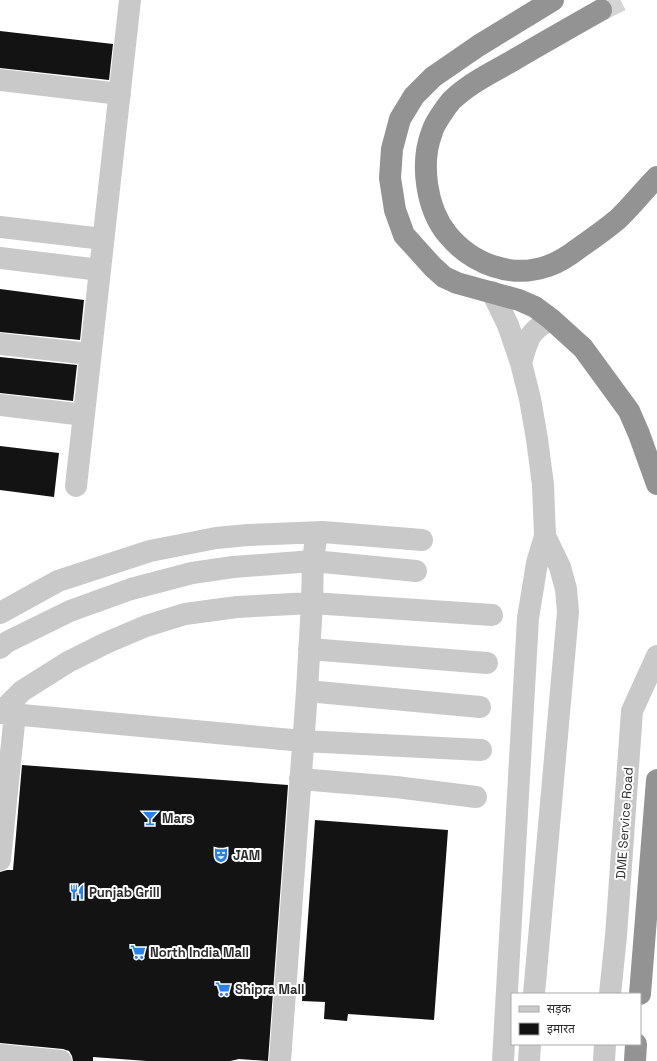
<svg xmlns="http://www.w3.org/2000/svg" width="657" height="1061" viewBox="0 0 657 1061" font-family="'Space Grotesk','Noto Sans Devanagari',sans-serif">
<style>
.building{fill:#131313}
.lines{fill:none;stroke-linecap:round;stroke-linejoin:round}
.highway-tunnel{stroke:#d5d5d5;stroke-width:22;stroke-dasharray:22 11;stroke-linecap:butt}
.minor{stroke:#c9c9c9;stroke-width:22}
.highway{stroke:#939393;stroke-width:22}
.labels{text-anchor:middle;stroke-width:4;stroke-linejoin:round;paint-order:stroke}
.poi-label{font-size:13px;font-weight:bold;fill:#2c2c2c;stroke:#fff;text-anchor:start}
.street-label{font-size:13px;fill:#2c2c2c;stroke:#fff}
</style>
<rect width="100%" height="100%" fill="#fff"/>
<!-- building -->
<path class="building" d="M0,31l113,13 -4,36 -109,-12z
M0,289l84,11 -4,40 -80,-8z
M0,357l77,8 -4,36 -73,-8z
M0,446l59,7 -5,44 -54,-7z
M22,765l266,20 -20,276 -29,-2 -9,2h-83l-54,-4v4h-20l-1,-5 -3,-5 -6,-2 -63,-6v-171l7,-2h6z
M315,820l133,10 -14,190 -86,-6 -1,7 -23,-2 1,-17 -23,-1z"/>
<g class="lines">
<!-- highway-tunnel -->
<path class="highway-tunnel" d="M601,10l20,-10"/>
<!-- minor -->
<path class="minor" d="M0,80l120,14
M0,227l103,12
M0,258l100,12
M492,292l16,33 13,38 9,36 7,40 6,46 2,51 -8,27 -9,55 -25,443
M0,344l90,10
M521,363c7,-24 7,-31 30,-44
M0,405l84,10
M76,486l54,-486
M0,613l58,-32 92,-30 66,-13 32,-3 75,-3 99,8
M0,648l7,-6 63,-31 61,-22 61,-16 41,-6 80,-6 103,10
M309,649l178,14
M307,691l173,16
M0,713l22,-22 46,-29 38,-19 40,-17 39,-12 52,-7 75,-4 180,12
M0,713l303,28 178,9
M300,779l96,8 80,10
M0,860l15,-146
M534,994l34,-382 -2,-23 -6,-22 -15,-31
M610,994l6,-58 16,-225 25,-55
M0,1055l61,6
M280,1061l27,-370 5,-88 1,-42 3,-23 7,-6
M529,1061l1,-17
M604,1061l1,-17"/>
<!-- highway -->
<path class="highway" d="M553,0l-75,46 -45,31 -19,19 -14,23 -8,30 -2,29 5,32 9,25 29,32 11,10 13,6 62,17 16,7 16,12 32,29 46,63 10,23 18,50
M601,10c-30,17 -60,34 -89,51 -21,12 -44,23 -61,40 -5,6 -17,23 -19,31 -12,31 -6,77 16,103 24,29 64,44 100,31 12,-4 22,-11 31,-18 13,-9 27,-19 39,-29 14,-13 26,-29 39,-42
M640,994l17,-214
M635,1061l1,-17"/>
</g>
<!-- icons -->
<defs>
<g id="bar-bare" transform="scale(1.2)"><path d="M-6-5H6L.8 .8V4.5H3.5V6h-7V4.5H-.8V.8Z" fill="#2b81e7" stroke="#fff" stroke-width="2.5" paint-order="stroke"/></g>
<g id="theatre-bare" transform="scale(1.2)"><path d="M-5-5.5Q0-4 5-5.5V0Q5 5 0 6Q-5 5-5 0ZM-3.3-2.5H-1v1.5H-3.3ZM1-2.5H3.3v1.5H1ZM-2.8 1Q0 5.5 2.8 1Z" fill="#2b81e7" stroke="#fff" stroke-width="2.5" paint-order="stroke"/></g>
<g id="restaurant-bare" transform="scale(1.2)"><path d="M-5-6h1v4h1v-4h1v4h1v-4h1v5L-1.5 .5V6h-2V.5L-5-1ZM5-6V6H3V1.5H1.5Q1.5-4 5-6Z" fill="#2b81e7" stroke="#fff" stroke-width="2.5" paint-order="stroke"/></g>
<g id="supermarket-bare" transform="scale(1.2)"><path d="M-6-5.5h2.5l.6 2H6L4.5 2H-2.5L-4.4-4H-6ZM-1.5 3.2a1.3 1.3 0 1 0 .1 0ZM3 3.2a1.3 1.3 0 1 0 .1 0Z" fill="#2b81e7" stroke="#fff" stroke-width="2.5" paint-order="stroke"/></g>
</defs>
<g fill-rule="evenodd">
<use href="#bar-bare" x="150" y="818"/>
<use href="#theatre-bare" x="221" y="855"/>
<use href="#restaurant-bare" x="77" y="892"/>
<use href="#supermarket-bare" x="138" y="952"/>
<use href="#supermarket-bare" x="223" y="989"/>
</g>
<g class="labels">
<!-- poi labels -->
<g class="poi-label">
<text x="162" y="823">Mars</text>
<text x="233" y="860">JAM</text>
<text x="89" y="897">Punjab Grill</text>
<text x="150" y="957">North India Mall</text>
<text x="235" y="994">Shipra Mall</text>
</g>
<!-- street labels -->
<g class="street-label">
<text transform="translate(624 823) rotate(-86)" y="5">DME Service Road</text>
</g>
</g>
<!-- legend -->
<rect x="511" y="993" width="130" height="52" fill="#ffffff" stroke="#ababab"/>
<rect x="519" y="1006" width="20" height="6" fill="#c9c9c9" stroke="#ababab"/>
<text x="547" y="1013" font-size="12" fill="#2c2c2c">सड़क</text>
<rect x="519" y="1023" width="20" height="12" fill="#131313" stroke="#ababab"/>
<text x="547" y="1033" font-size="12" fill="#2c2c2c">इमारत</text>
</svg>
